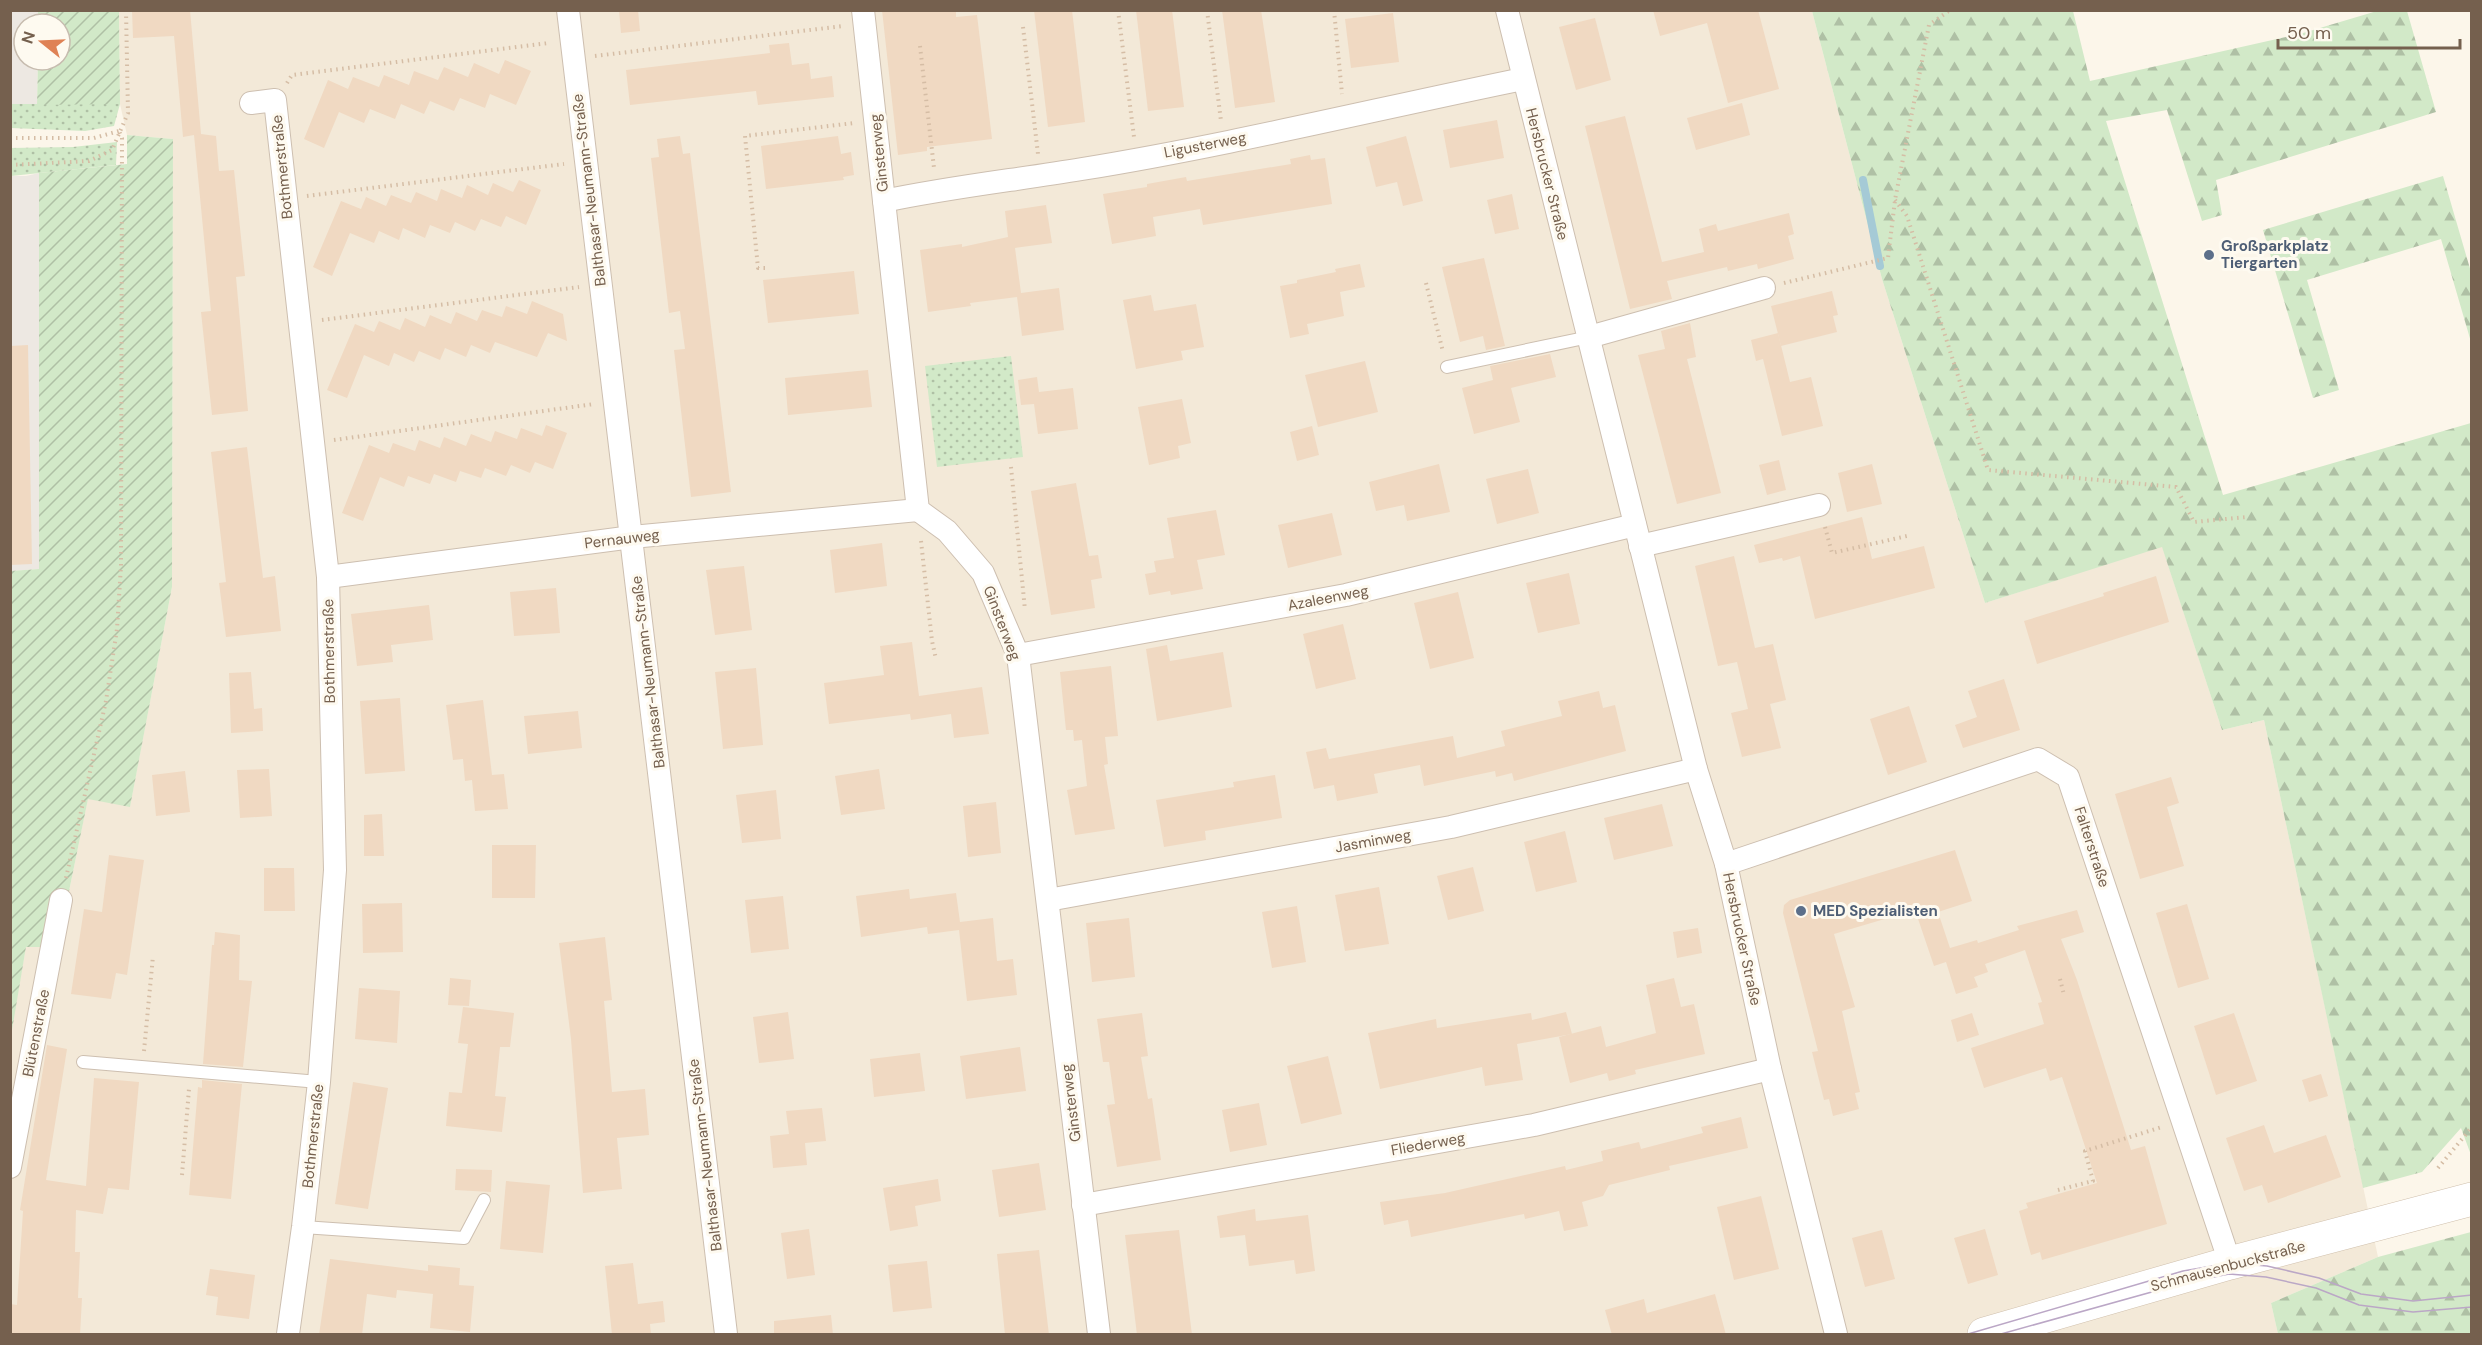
<svg xmlns="http://www.w3.org/2000/svg" width="2482" height="1345" font-family="'DM Sans',sans-serif">
<style>
.residential{fill:#f3e9d8}
.industrial{fill:#ede8e2}
.grass{fill:url(#grass-dots)}
.forest{fill:url(#forest-firs)}
.garden{fill:url(#garden-furrows)}
.lines{fill:none;stroke-linecap:round;stroke-linejoin:round}
.stream{stroke:#a5cad6;stroke-width:8}
.building{fill:#f0d9c2}
.lane-casing{stroke:#cdbfb0;stroke-width:14}
.street-casing{stroke:#cdbfb0;stroke-width:24}
.secondary-casing{stroke:#d0c0ad;stroke-width:34}
.path{stroke:#d5bda5;stroke-width:4;stroke-dasharray:1.5 4.5;stroke-linecap:butt}
.lane{stroke:#fff;stroke-width:12}
.street{stroke:#fff;stroke-width:22}
.secondary{stroke:#fff;stroke-width:33}
.tram{stroke:#bba7c6;stroke-width:1.5}
.service-dot{fill:#5c6f8a;stroke:#fefaf0;stroke-width:2}
.labels{text-anchor:middle;dominant-baseline:central;stroke-width:6;stroke-linejoin:round;paint-order:stroke}
.street-label{font-size:15px;fill:#75604e;stroke:#fefaf0}
.service-label{font-size:15px;font-weight:bold;fill:#4e5e75;stroke:#fefaf0;text-anchor:start}
</style>
<defs>
<pattern id="grass-dots" width="8" height="8" patternUnits="userSpaceOnUse" patternTransform="scale(1.5)"><rect width="8" height="8" fill="#d2e9c8"/><path d="M2 2h.1M6 6h.1" fill="none" stroke="#afc0a5" stroke-width="1.8" stroke-linecap="round"/></pattern>
<pattern id="forest-firs" width="22" height="20" patternUnits="userSpaceOnUse" patternTransform="scale(1.5)"><rect width="22" height="20" fill="#d2e9c8"/><path d="M5 1l3.5 6h-7zM16 11l3.5 6h-7z" fill="#afc0a5"/></pattern>
<pattern id="garden-furrows" width="10" height="10" patternUnits="userSpaceOnUse" patternTransform="scale(1.5)"><rect width="10" height="10" fill="#d2e9c8"/><path d="M-1 1l2-2M0 10L10 0M9 11l2-2" fill="none" stroke="#afc0a5"/></pattern>
</defs>
<rect width="100%" height="100%" fill="#fcf6ea"/>
<path class="residential" d="M119,10L1812,11L1882,279L1985,603L2162,546L2222,730L2264,720L2378,1257L2271,1303L2278,1334H11L10,1036L26,947H43L67,901L88,798L130,806L172,587L173,139L127,135L120,104Z"/>
<g class="industrial">
<path d="M11,11H38V24H24V60H38L37,105L11,104Z"/>
<path d="M39,173V569L11,571V176H26Z"/>
</g>
<g class="grass">
<path d="M11,104H120L114,126L85,131L11,128Z"/>
<path d="M117,142L116,165L11,176L10,148L73,147Z"/>
<path d="M1011,356L1023,457L937,467L925,366Z"/>
</g>
<g class="forest">
<path d="M1812,11H2073L2090,81L2303,33L2377,11H2407L2436,112L2216,180L2222,215L2202,221L2167,110L2106,121L2223,495L2471,423V1155L2461,1128L2422,1172L2363,1188L2264,720L2222,730L2162,547L1985,603L1882,279Z"/>
<path d="M2443,176L2471,272V342L2441,239L2307,280L2339,390L2313,398L2263,230Z"/>
<path d="M2471,1232V1334H2278L2271,1303L2378,1257Z"/>
</g>
<g class="garden">
<path d="M38,11H119L120,104L37,105L38,60H60V24H38Z"/>
<path d="M127,135L173,139L172,587L130,807L88,799L67,901L43,947H26L11,1036L10,571L39,569V173L127,164Z"/>
</g>
<g class="lines">
<path class="stream" d="M1863,180L1880,266"/>
</g>
<g class="building">
<path d="M132,10H190L201,134L216,136L219,171L234,170L245,276L236,277L248,411L212,415L201,312L211,311L194,135L183,137L174,36L133,38Z"/>
<path d="M619,10H638L640,31L621,33Z"/>
<path d="M882,10H956V17L977,15L992,139L927,147V151L898,155Z"/>
<path d="M1034,10H1072L1085,122L1048,127Z"/>
<path d="M1136,10H1172L1184,107L1148,111Z"/>
<path d="M1222,10H1261L1275,102L1235,108Z"/>
<path d="M1653,10H1758L1779,89L1728,103L1707,23L1660,36Z"/>
<path d="M1393,13L1399,62L1351,68L1345,19Z"/>
<path d="M1595,18L1611,80L1576,90L1559,27Z"/>
<path d="M789,43L792,65L809,63L811,79L832,76L834,97L758,105L756,91L630,105L626,70L770,53L769,45Z"/>
<path d="M505,60L531,71L516,105L490,94L485,108L460,98L454,111L430,101L424,114L401,104L395,119L370,109L364,123L339,112L324,148L304,139L328,80L348,89L353,77L379,87L384,75L409,85L414,71L438,80L444,67L468,77L474,63L499,74Z"/>
<path d="M1742,103L1750,135L1696,150L1687,118Z"/>
<path d="M1625,116L1662,262L1704,252L1699,229L1716,224L1718,231L1789,213L1794,234L1788,236L1794,259L1758,269L1757,264L1728,271L1727,267L1667,281L1672,299L1630,309L1585,126Z"/>
<path d="M1497,120L1504,158L1450,168L1443,130Z"/>
<path d="M680,136L683,154L690,153L731,492L691,497L674,350L685,349L680,311L669,313L651,158L659,157L657,139Z"/>
<path d="M838,136L841,154L851,152L854,175L843,177L844,180L766,189L761,146Z"/>
<path d="M1406,136L1423,201L1403,206L1397,182L1376,187L1366,147Z"/>
<path d="M1310,155L1311,160L1325,158L1332,204L1203,225L1200,209L1171,214L1153,217L1156,236L1112,244L1103,194L1147,187V184L1186,177L1187,181L1291,164L1290,159Z"/>
<path d="M519,180L541,190L526,225L506,216L501,227L481,219L475,231L455,222L450,233L430,225L425,238L403,228L399,240L379,231L374,243L350,233L332,276L313,267L341,201L361,209L366,197L386,206L391,195L411,203L416,192L437,201L441,189L462,198L467,185L488,195L493,183L513,192Z"/>
<path d="M1512,194L1519,229L1495,234L1487,200Z"/>
<path d="M1046,205L1052,243L1015,248L1021,293L1059,288L1064,330L1022,336L1017,297L970,303L971,306L928,312L920,250L962,244V247L1008,237L1005,211Z"/>
<path d="M1484,258L1505,346L1486,350L1483,336L1460,342L1442,267Z"/>
<path d="M1360,264L1365,287L1340,292L1344,316L1307,324L1309,334L1290,338L1280,286L1297,283V280L1336,272L1335,269Z"/>
<path d="M854,271L859,314L768,323L763,280Z"/>
<path d="M1832,291L1838,315L1833,316L1837,332L1781,346L1771,306Z"/>
<path d="M1151,295L1154,311L1196,304L1204,347L1181,351L1183,360L1136,369L1123,300Z"/>
<path d="M532,301L563,314L567,341L548,333L537,357L495,342L490,353L471,345L466,357L445,348L440,360L419,351L414,362L394,353L389,366L364,355L347,398L327,390L355,324L374,332L379,321L400,330L405,318L425,327L430,315L451,324L456,312L477,321L482,310L502,317L506,306L527,314Z"/>
<path d="M1690,323L1696,357L1687,359L1721,493L1677,504L1638,355L1665,349L1661,331Z"/>
<path d="M1778,333L1790,382L1811,377L1823,426L1782,436L1763,359L1756,361L1751,340Z"/>
<path d="M28,345L32,564L10,565V346Z"/>
<path d="M1550,354L1556,377L1511,388L1520,422L1474,434L1462,388L1493,380L1490,366Z"/>
<path d="M1365,361L1378,412L1318,427L1305,375Z"/>
<path d="M868,370L872,407L788,415L785,378Z"/>
<path d="M1037,377L1039,392L1073,388L1078,429L1038,434L1034,404L1021,405L1018,380Z"/>
<path d="M1182,399L1191,443L1178,446L1180,458L1149,465L1138,407Z"/>
<path d="M546,425L567,433L553,469L535,462L530,473L511,465L506,476L485,468L481,478L460,471L456,482L434,474L430,484L408,476L404,487L380,477L363,521L342,513L369,445L389,453L393,443L415,451L419,440L440,448L444,437L466,446L471,434L491,442L495,431L517,439L521,428L542,436Z"/>
<path d="M1312,426L1319,455L1297,461L1290,432Z"/>
<path d="M247,447L263,578L275,576L281,631L226,637L219,583L226,582L211,452Z"/>
<path d="M1779,460L1786,490L1767,495L1759,465Z"/>
<path d="M1439,464L1450,512L1407,521L1404,505L1376,511L1369,482Z"/>
<path d="M1872,464L1882,504L1847,512L1838,473Z"/>
<path d="M1528,469L1539,513L1497,524L1486,479Z"/>
<path d="M1076,483L1089,556L1098,555L1102,578L1091,580L1095,608L1051,615L1031,491Z"/>
<path d="M1216,510L1225,555L1197,560L1203,589L1171,595L1170,591L1149,595L1145,574L1156,572L1154,561L1174,558L1167,518Z"/>
<path d="M1332,513L1342,555L1288,568L1278,525Z"/>
<path d="M1862,517L1872,559L1924,546L1935,588L1815,619L1800,556L1783,561L1782,558L1759,563L1754,545Z"/>
<path d="M882,543L887,586L835,593L830,550Z"/>
<path d="M1734,556L1755,648L1773,644L1786,700L1770,704L1781,748L1742,757L1731,713L1748,709L1737,662L1718,666L1695,566Z"/>
<path d="M744,566L752,630L715,635L706,570Z"/>
<path d="M1569,573L1580,624L1538,633L1526,583Z"/>
<path d="M2156,576L2169,622L2037,664L2024,621L2104,596L2103,593Z"/>
<path d="M556,588L560,633L514,636L510,592Z"/>
<path d="M1458,592L1474,658L1430,669L1414,603Z"/>
<path d="M429,605L433,640L391,645L393,662L357,666L351,614Z"/>
<path d="M1343,624L1356,679L1316,689L1303,634Z"/>
<path d="M912,642L919,696L982,687L989,734L954,738L951,714L911,720L910,714L829,724L824,683L884,675L880,646Z"/>
<path d="M1167,645L1170,661L1223,652L1232,707L1157,721L1146,649Z"/>
<path d="M1111,666L1118,736L1105,737L1108,764L1104,765L1115,829L1075,835L1067,790L1087,786L1082,740L1074,741L1073,730H1066L1060,672Z"/>
<path d="M756,668L763,745L723,749L715,672Z"/>
<path d="M251,672L254,709L262,708L263,731L231,733L229,673Z"/>
<path d="M2004,679L2020,730L1963,748L1955,725L1977,717L1968,691Z"/>
<path d="M1599,691L1603,708L1615,705L1626,751L1514,781L1512,773L1496,777L1495,771L1424,786L1420,765L1374,774L1378,793L1337,801L1334,785L1314,789L1306,752L1326,748L1329,759L1453,736L1457,758L1505,746L1501,731L1562,716L1558,701Z"/>
<path d="M400,698L405,771L365,774L360,701Z"/>
<path d="M483,700L492,775L504,774L508,809L475,811L472,780L465,781L463,759L453,760L446,705Z"/>
<path d="M1909,706L1927,762L1888,775L1870,719Z"/>
<path d="M578,711L582,748L528,754L524,716Z"/>
<path d="M269,769L272,816L240,818L237,770Z"/>
<path d="M879,769L885,809L841,815L835,776Z"/>
<path d="M185,771L190,812L156,816L152,775Z"/>
<path d="M1275,775L1282,818L1205,831L1206,840L1164,847L1156,800L1234,787L1233,782Z"/>
<path d="M2171,777L2179,803L2167,807L2184,866L2140,879L2115,794Z"/>
<path d="M776,790L781,839L742,843L736,795Z"/>
<path d="M996,802L1001,853L968,857L963,806Z"/>
<path d="M1662,804L1673,846L1614,860L1604,818Z"/>
<path d="M382,814L384,856H364V815Z"/>
<path d="M1565,831L1577,882L1536,892L1524,842Z"/>
<path d="M492,845H536L535,898H492Z"/>
<path d="M1955,850L1972,901L1938,912L1950,948L1977,940L1978,943L2019,930L2017,926L2077,910L2084,932L2061,939L2077,980L2131,1150L2145,1146L2167,1224L2042,1260L2040,1252L2031,1255L2019,1211L2028,1208L2026,1203L2097,1183L2062,1077L2050,1081L2046,1068L1984,1088L1971,1048L2044,1024L2038,1003L2042,1002L2025,950L1985,964L1988,972L1974,977L1978,987L1956,994L1946,962L1934,966L1915,910L1834,934L1855,1007L1842,1011L1860,1092L1855,1093L1859,1109L1833,1116L1829,1099L1824,1100L1812,1052L1818,1051L1783,913L1784,905L1790,900Z"/>
<path d="M109,855L144,860L127,975L116,973L111,999L71,994L84,909L102,912Z"/>
<path d="M1473,867L1484,911L1448,920L1437,876Z"/>
<path d="M264,868H294L295,911H264Z"/>
<path d="M1379,887L1389,944L1345,951L1335,895Z"/>
<path d="M909,889L910,899L956,893L960,922L993,918L997,961L1013,959L1017,995L967,1001L959,930L928,934L927,927L861,937L856,896Z"/>
<path d="M783,896L789,949L751,953L745,900Z"/>
<path d="M402,903L403,952L363,953L362,904Z"/>
<path d="M2187,904L2209,979L2178,988L2156,913Z"/>
<path d="M1297,906L1306,962L1272,968L1262,912Z"/>
<path d="M1129,918L1135,977L1092,982L1086,923Z"/>
<path d="M1698,928L1702,953L1677,958L1673,932Z"/>
<path d="M215,932L240,935L239,980L252,981L243,1067L203,1064L212,945H214Z"/>
<path d="M605,937L612,1000L604,1001L612,1092L645,1089L649,1135L617,1138L622,1189L583,1193L571,1039L559,943Z"/>
<path d="M450,978L471,980L469,1006L448,1005Z"/>
<path d="M1674,978L1681,1007L1694,1004L1705,1054L1635,1070L1636,1074L1609,1081L1607,1073L1570,1083L1559,1037L1601,1026L1606,1047L1656,1033L1646,985Z"/>
<path d="M359,988L400,991L397,1043L355,1039Z"/>
<path d="M463,1007L514,1013L510,1047H500L495,1096L506,1097L502,1132L446,1126L449,1092L462,1093L468,1044L458,1043Z"/>
<path d="M788,1012L794,1059L759,1063L753,1017Z"/>
<path d="M1566,1012L1572,1034L1517,1044L1523,1080L1485,1086L1482,1067L1380,1089L1368,1033L1436,1019L1437,1028L1531,1013L1532,1020Z"/>
<path d="M1142,1013L1148,1056L1141,1057L1148,1099L1152,1098L1161,1160L1117,1167L1107,1105L1115,1104L1109,1062H1103L1097,1019Z"/>
<path d="M1972,1013L1979,1035L1957,1042L1951,1020Z"/>
<path d="M2234,1013L2257,1081L2216,1095L2194,1026Z"/>
<path d="M47,1045L67,1049L46,1180L86,1186L94,1078L139,1082L129,1190L108,1188L103,1214L76,1210L75,1252H80L78,1298H82L80,1335H10V1304L17,1305L23,1211L20,1210Z"/>
<path d="M1020,1047L1026,1091L966,1099L960,1056Z"/>
<path d="M920,1053L925,1091L874,1097L870,1059Z"/>
<path d="M1328,1056L1342,1114L1301,1124L1287,1066Z"/>
<path d="M2321,1074L2328,1096L2309,1102L2302,1080Z"/>
<path d="M202,1080L242,1084L231,1199L189,1195L198,1087L202,1088Z"/>
<path d="M353,1082L388,1088L368,1209L335,1204Z"/>
<path d="M1259,1103L1267,1145L1230,1152L1222,1110Z"/>
<path d="M822,1108L826,1141L805,1143L807,1165L773,1168L770,1136L789,1134L786,1111Z"/>
<path d="M1741,1117L1748,1148L1669,1166L1670,1170L1609,1185L1603,1196L1582,1202L1588,1226L1564,1231L1559,1211L1525,1219L1524,1214L1411,1237L1408,1220L1384,1225L1380,1202L1445,1193L1565,1166L1566,1170L1603,1161L1601,1151L1639,1142L1641,1149L1664,1143L1703,1133L1701,1127Z"/>
<path d="M2264,1125L2274,1153L2326,1135L2341,1177L2268,1203L2262,1185L2244,1191L2226,1138Z"/>
<path d="M1039,1163L1046,1210L999,1217L992,1170Z"/>
<path d="M456,1169L492,1170L491,1192L455,1190Z"/>
<path d="M938,1179L941,1201L915,1206L918,1226L890,1231L883,1188Z"/>
<path d="M506,1181L550,1185L543,1253L500,1249Z"/>
<path d="M1761,1196L1779,1269L1734,1280L1717,1207Z"/>
<path d="M1255,1209L1256,1221L1308,1215L1315,1271L1296,1274L1294,1260L1249,1266L1245,1235L1220,1238L1217,1216Z"/>
<path d="M809,1229L815,1275L787,1279L781,1233Z"/>
<path d="M1985,1229L1998,1275L1968,1284L1954,1238Z"/>
<path d="M1179,1230L1192,1335H1137L1125,1235Z"/>
<path d="M1882,1230L1895,1279L1865,1287L1852,1238Z"/>
<path d="M1039,1250L1049,1335H1005L997,1254Z"/>
<path d="M330,1259L428,1271V1265L460,1268L459,1285L474,1286L470,1332L430,1328L433,1294L397,1290L396,1298L367,1294L362,1335H319Z"/>
<path d="M927,1261L932,1308L893,1312L888,1265Z"/>
<path d="M633,1263L638,1304L663,1301L665,1322L650,1324L651,1335H612L605,1266Z"/>
<path d="M210,1269L255,1275L249,1319L216,1315L218,1297L206,1295Z"/>
<path d="M1715,1294L1726,1335H1612L1605,1310L1644,1299L1647,1313Z"/>
<path d="M831,1315L833,1335H774V1321Z"/>
</g>
<g class="lines">
<defs>
<g id="lane">
<path d="M1447,367L1589,337"/>
<path d="M83,1062L319,1082"/>
<path d="M303,1227L464,1238L484,1200"/>
</g>
<g id="street">
<path d="M568,10L726,1334"/>
<path d="M863,10L918,510L947,531L983,573L1018,655L1099,1334"/>
<path d="M1507,10L1696,769L1726,864L1770,1069L1836,1334"/>
<path d="M251,103L275,100L328,577L335,870L319,1082L303,1227L288,1334"/>
<path d="M884,201C950,187 1016,180 1082,169C1230,145 1376,109 1523,79"/>
<path d="M1589,337L1764,288"/>
<path d="M1640,546L1819,505"/>
<path d="M328,577L632,537L918,510"/>
<path d="M1018,655L1346,595L1635,525"/>
<path d="M1726,864L2038,759L2068,777L2230,1263"/>
<path d="M1048,900L1451,827L1696,769"/>
<path d="M10,1167L61,900"/>
<path d="M1083,1205L1534,1125L1770,1069"/>
</g>
<path id="secondary" d="M1984,1334L2230,1263L2472,1199"/>
</defs>
<use href="#lane" class="lane-casing"/>
<use href="#street" class="street-casing"/>
<use href="#secondary" class="secondary-casing"/>
<g class="path">
<path d="M1118,10L1134,137"/>
<path d="M1207,10L1221,121"/>
<path d="M1334,10L1342,94"/>
<path d="M1023,27L1038,154"/>
<path d="M920,46L934,168"/>
<path d="M595,56L843,26"/>
<path d="M287,83L292,75L549,43"/>
<path d="M10,138H94L119,131"/>
<path d="M10,165L89,161L112,150L128,113L126,10"/>
<path d="M307,196L564,164"/>
<path d="M1895,200L1907,216L1988,470L2176,487L2194,522L2247,517"/>
<path d="M765,268H758L745,136L854,123"/>
<path d="M1426,283L1443,352"/>
<path d="M1784,283L1888,258L1895,200L1929,25L1950,10"/>
<path d="M322,320L579,287"/>
<path d="M334,440L594,404"/>
<path d="M1011,467L1025,610"/>
<path d="M1825,527L1832,553L1907,536"/>
<path d="M921,541L932,641L936,659"/>
<path d="M66,878L106,701L117,629L121,566L122,138L119,131"/>
<path d="M2060,979L2064,995"/>
<path d="M144,1051L153,956"/>
<path d="M2438,1168L2472,1127"/>
<path d="M182,1175L189,1089"/>
<path d="M2058,1190L2093,1181L2085,1151L2162,1127"/>
</g>
<use href="#lane" class="lane"/>
<use href="#street" class="street"/>
<use href="#secondary" class="secondary"/>
<g class="tram">
<path d="M1968,1334L2183,1271L2230,1263L2267,1266L2319,1278L2361,1294L2413,1301L2472,1295"/>
<path d="M2001,1334L2184,1283L2229,1274L2266,1277L2316,1288L2359,1305L2413,1312L2472,1307"/>
</g>
</g>
<g class="service-dot">
<circle cx="2209" cy="255" r="6"/>
<circle cx="1801" cy="911" r="6"/>
</g>
<g class="labels">
<g class="street-label">
<text transform="translate(1205 145) rotate(-11)">Ligusterweg</text>
<text transform="translate(879 153) rotate(-96)">Ginsterweg</text>
<text transform="translate(282 167) rotate(-96)">Bothmerstraße</text>
<text transform="translate(1547 174) rotate(76)">Hersbrucker Straße</text>
<text transform="translate(589 190) rotate(-97)">Balthasar-Neumann-Straße</text>
<text transform="translate(622 539) rotate(-7)">Pernauweg</text>
<text transform="translate(1328 598) rotate(-11)">Azaleenweg</text>
<text transform="translate(1002 623) rotate(69)">Ginsterweg</text>
<text transform="translate(329 651) rotate(-91)">Bothmerstraße</text>
<text transform="translate(648 672) rotate(-97)">Balthasar-Neumann-Straße</text>
<text transform="translate(1373 841) rotate(-10)">Jasminweg</text>
<text transform="translate(2092 847) rotate(72)">Falterstraße</text>
<text transform="translate(1742 939) rotate(78)">Hersbrucker Straße</text>
<text transform="translate(36 1033) rotate(-79)">Blütenstraße</text>
<text transform="translate(1071 1103) rotate(-97)">Ginsterweg</text>
<text transform="translate(313 1136) rotate(-84)">Bothmerstraße</text>
<text transform="translate(1428 1144) rotate(-10)">Fliederweg</text>
<text transform="translate(705 1155) rotate(-97)">Balthasar-Neumann-Straße</text>
<text transform="translate(2228 1266) rotate(-15)">Schmausenbuckstraße</text>
</g>
<g class="service-label">
<text x="2221" y="246">Großparkplatz<tspan x="2221" dy="17">Tiergarten</tspan></text>
<text x="1813" y="911">MED Spezialisten</text>
</g>
</g>
<rect width="2482" height="1345" fill="none" stroke="#75604e" stroke-width="24"/>
<g transform="translate(42 42) rotate(288)"><circle r="28" fill="#fefaf0" stroke="#c7bcaf" stroke-width="1.5"/>
<path d="M0-4.5L10 22L0 15L-10 22Z" fill="#df8255"/>
<text y="-9" font-size="16" font-weight="bold" text-anchor="middle" fill="#75604e">N</text>
</g>
<path d="M2278 39v9h182v-9" fill="none" stroke="#75604e" stroke-width="3"/>
<text x="2287" y="39" font-size="18" fill="#75604e" stroke="#fefaf0" stroke-width="4.5" paint-order="stroke">50 m</text>
</svg>
